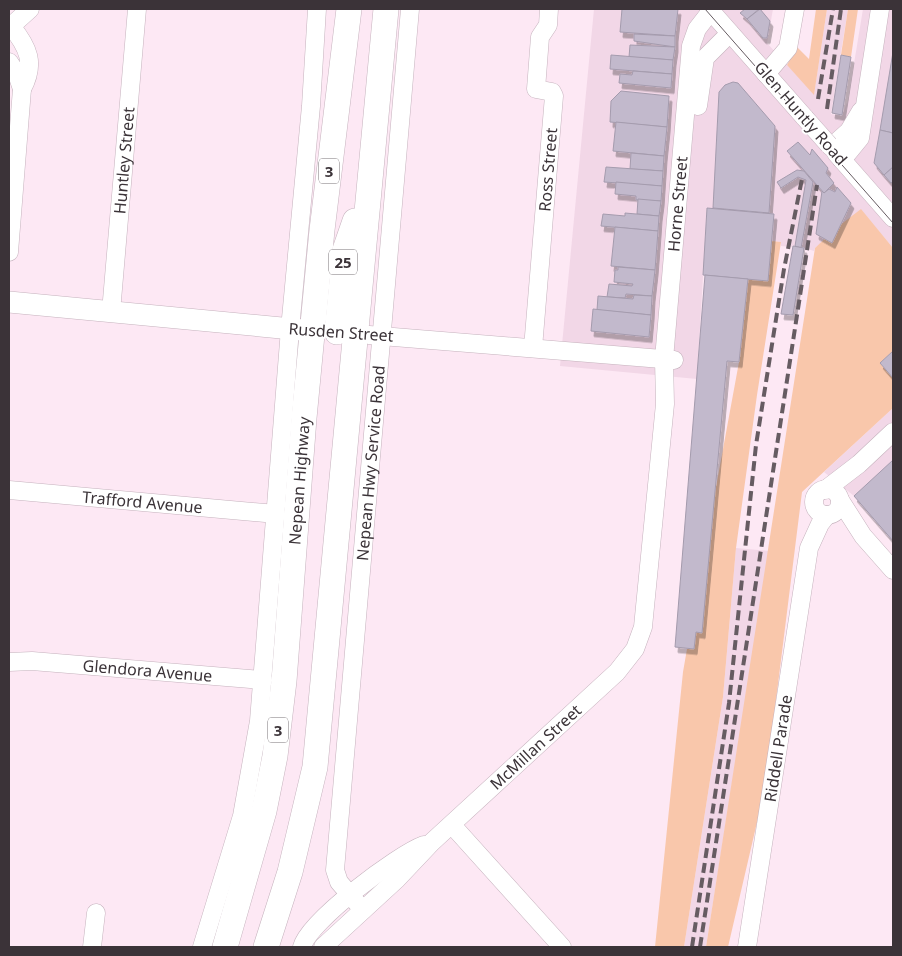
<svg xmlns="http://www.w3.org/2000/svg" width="902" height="956" font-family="'Noto Sans',sans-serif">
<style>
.built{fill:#f2d7e7}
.green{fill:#f9c7ab}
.building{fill:#c2b9cc;stroke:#a49bad;filter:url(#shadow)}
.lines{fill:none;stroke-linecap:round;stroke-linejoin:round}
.minor-casing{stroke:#c5b2bd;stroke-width:19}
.major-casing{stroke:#c5b2bd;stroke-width:22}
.highway-casing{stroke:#c5b2bd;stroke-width:26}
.minor{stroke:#fff;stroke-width:18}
.major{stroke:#fff;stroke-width:21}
.highway{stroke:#fff;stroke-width:25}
.tram{stroke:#665c62;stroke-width:1}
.rail{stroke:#665c62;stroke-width:4;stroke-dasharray:10 5;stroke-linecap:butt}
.minor-bridge-casing{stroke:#c5b2bd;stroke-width:19;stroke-linecap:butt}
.minor-bridge{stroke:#fff;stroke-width:18}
.labels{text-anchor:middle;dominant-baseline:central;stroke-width:4;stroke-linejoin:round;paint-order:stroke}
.shield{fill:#fff;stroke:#767074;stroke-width:1}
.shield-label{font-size:15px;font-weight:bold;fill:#3b3338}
.street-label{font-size:16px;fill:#3b3338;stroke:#fff}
</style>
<defs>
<filter id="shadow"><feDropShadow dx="3" dy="5.5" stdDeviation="0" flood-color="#0004"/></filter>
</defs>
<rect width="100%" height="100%" fill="#fde8f4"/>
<g class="built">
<path d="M594,9H773L767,43L814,94L827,9H848L831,114L842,116L848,100L863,9H893V248L861,210L815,248L814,251L795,245L791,247L781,246V242L772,241L774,214L707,208L697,379L560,366Z"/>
<path d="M893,408V541L854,496L824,472Z"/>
<path d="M736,548L769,551L706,947H684L723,697Z"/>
</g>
<g class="green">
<path d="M816,9H827L814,95L787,65L797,47L809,59Z"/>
<path d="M848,9H858L851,57L841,55Z"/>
<path d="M861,209L893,248V351L880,363L893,378V408L802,492L765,788L728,947H706L815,248L835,229Z"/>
<path d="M772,241L781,242L757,395L736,548L723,697L684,947H655L683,672L687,649H694L696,632L701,633L714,498L739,362L748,279L768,281Z"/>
</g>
<g class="building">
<path d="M622,9H678L675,36L620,32Z"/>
<path d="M745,9H759L747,19L740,13Z"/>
<path d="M760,9L770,21L767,38H763L747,19Z"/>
<path d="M634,34L675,36V47L634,41Z"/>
<path d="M630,45L675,47L673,60L629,57Z"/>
<path d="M893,52V133L880,130Z"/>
<path d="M611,55L673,60L672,74L610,69Z"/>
<path d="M841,55L851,57L842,115L832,113Z"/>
<path d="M633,71L672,74L671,88L619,83L620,74L632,75Z"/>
<path d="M733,82L738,83L775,126L769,213L713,208L719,92L725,85Z"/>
<path d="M621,91L669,96L667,127L610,122L611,101Z"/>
<path d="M616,122L667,127L664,156L613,151Z"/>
<path d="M880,130L893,133V167L884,175L874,163Z"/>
<path d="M798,142L810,155L812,149L828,168L826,173L834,183L824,193L787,151Z"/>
<path d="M631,153L664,156L663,171L630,169Z"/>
<path d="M606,167L663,171L662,186L604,182Z"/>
<path d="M893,167V181L891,183L884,175Z"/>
<path d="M797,170L804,171L813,182L801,248L795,246L806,180L798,177L781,188L777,182Z"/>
<path d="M616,182L662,186L661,201L636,200V196L615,194Z"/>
<path d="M837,187L851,203L832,243L816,234L822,191L824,193L829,189L835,192Z"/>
<path d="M638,199L661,201L659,216L637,214Z"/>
<path d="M707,208L774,214L768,281L703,275Z"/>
<path d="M625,213L659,216L658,231L601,226L603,214L625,216Z"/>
<path d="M615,227L658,231L655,270L611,266Z"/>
<path d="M793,246L804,248L793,315L781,314Z"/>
<path d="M618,267L655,270L652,296L626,294L625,298L607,297L609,284L632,286L633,284L614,282L615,270H618Z"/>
<path d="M705,275L748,279L739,362L727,361L702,633L696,632L694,649L675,647Z"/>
<path d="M634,295L652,296L651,315L597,310L598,296L633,299Z"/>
<path d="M593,309L651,315L649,337L591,331Z"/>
<path d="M893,351V378L880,363Z"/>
<path d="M893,460V541L854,496Z"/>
</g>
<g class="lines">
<defs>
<g id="minor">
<path d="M709,9L805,118"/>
<path d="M11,26C28,47 36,63 22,89"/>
<path d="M9,28L30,9"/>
<path d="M9,62L17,74L22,89L9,252"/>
<path d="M766,74L788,48L795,9"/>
<path d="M698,106L705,58L730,33"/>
<path d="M831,147L849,131L861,111"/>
<path d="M836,153L893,218"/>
<path d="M842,160L860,138L880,9"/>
<path id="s1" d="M111,312L137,9"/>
<path d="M369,335L674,360"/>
<path id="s2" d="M533,348L554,96L552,92L536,89L540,37L548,25L549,9"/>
<circle cx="827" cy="502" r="13"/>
<path id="s3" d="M9,490L276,514"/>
<path d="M825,490L859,464L893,432"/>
<path d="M840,500L863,536L893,570"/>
<path id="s4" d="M9,662L32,661L263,680"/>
<path d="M452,825L562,947"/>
<path id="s5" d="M363,910L339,882L335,870L410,9"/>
<path d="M92,947L96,913"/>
<path d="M202,947L242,816L259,721L290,329L311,106L317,9"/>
<path d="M302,947C309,921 397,855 424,845"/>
<path id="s6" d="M323,947L397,879L432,842L617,672L635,649L643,627L665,404L664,359L691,46L697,29L711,11"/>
<path id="s7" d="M747,947L809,548L820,524L827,515"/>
</g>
<path id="major" d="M9,302L313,331"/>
<g id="highway">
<path d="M337,332L345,250L355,221"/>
<path id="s8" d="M225,947L264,811L275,756L284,681L304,418L322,230L349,9"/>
<path d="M266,947L290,872L315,767L386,9"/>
</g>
</defs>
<use href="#minor" class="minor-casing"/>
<use href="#major" class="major-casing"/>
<use href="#highway" class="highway-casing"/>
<use href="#minor" class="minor"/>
<use href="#major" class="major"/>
<use href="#highway" class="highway"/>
<path class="tram" d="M705,9L893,223"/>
<g class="rail">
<path d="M818,99L833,9"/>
<path d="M827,109L841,9"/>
<path d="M692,947L729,703L756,445L784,269L802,179"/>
<path d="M700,947L817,185"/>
</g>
<defs>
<path id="minor-bridge" d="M805,118L829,145"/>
</defs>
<use href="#minor-bridge" class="minor-bridge-casing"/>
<use href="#minor-bridge" class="minor-bridge"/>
</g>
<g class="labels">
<g class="shield">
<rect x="319" y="158.5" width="20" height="25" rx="4"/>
<rect x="329" y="249.5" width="28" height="25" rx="4"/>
<rect x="268" y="717.5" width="20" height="25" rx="4"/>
</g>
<g class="shield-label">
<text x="329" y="171">3</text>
<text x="343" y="262">25</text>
<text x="278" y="730">3</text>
</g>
<g class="street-label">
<text transform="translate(801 113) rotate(49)">Glen Huntly Road</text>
<text stroke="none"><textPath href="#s1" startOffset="152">Huntley Street</textPath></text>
<text stroke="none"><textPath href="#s2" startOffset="179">Ross Street</textPath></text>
<text stroke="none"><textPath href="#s6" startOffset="880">Horne Street</textPath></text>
<text transform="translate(341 332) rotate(4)">Rusden Street</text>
<text stroke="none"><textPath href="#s5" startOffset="458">Nepean Hwy Service Road</textPath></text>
<text stroke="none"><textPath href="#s8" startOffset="474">Nepean Highway</textPath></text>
<text stroke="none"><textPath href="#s3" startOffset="134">Trafford Avenue</textPath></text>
<text stroke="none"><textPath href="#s4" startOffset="139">Glendora Avenue</textPath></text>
<text stroke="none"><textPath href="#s6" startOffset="292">McMillan Street</textPath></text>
<text stroke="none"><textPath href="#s7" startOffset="201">Riddell Parade</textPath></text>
</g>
</g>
<rect width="902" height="956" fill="none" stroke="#3b3338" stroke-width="20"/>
</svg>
